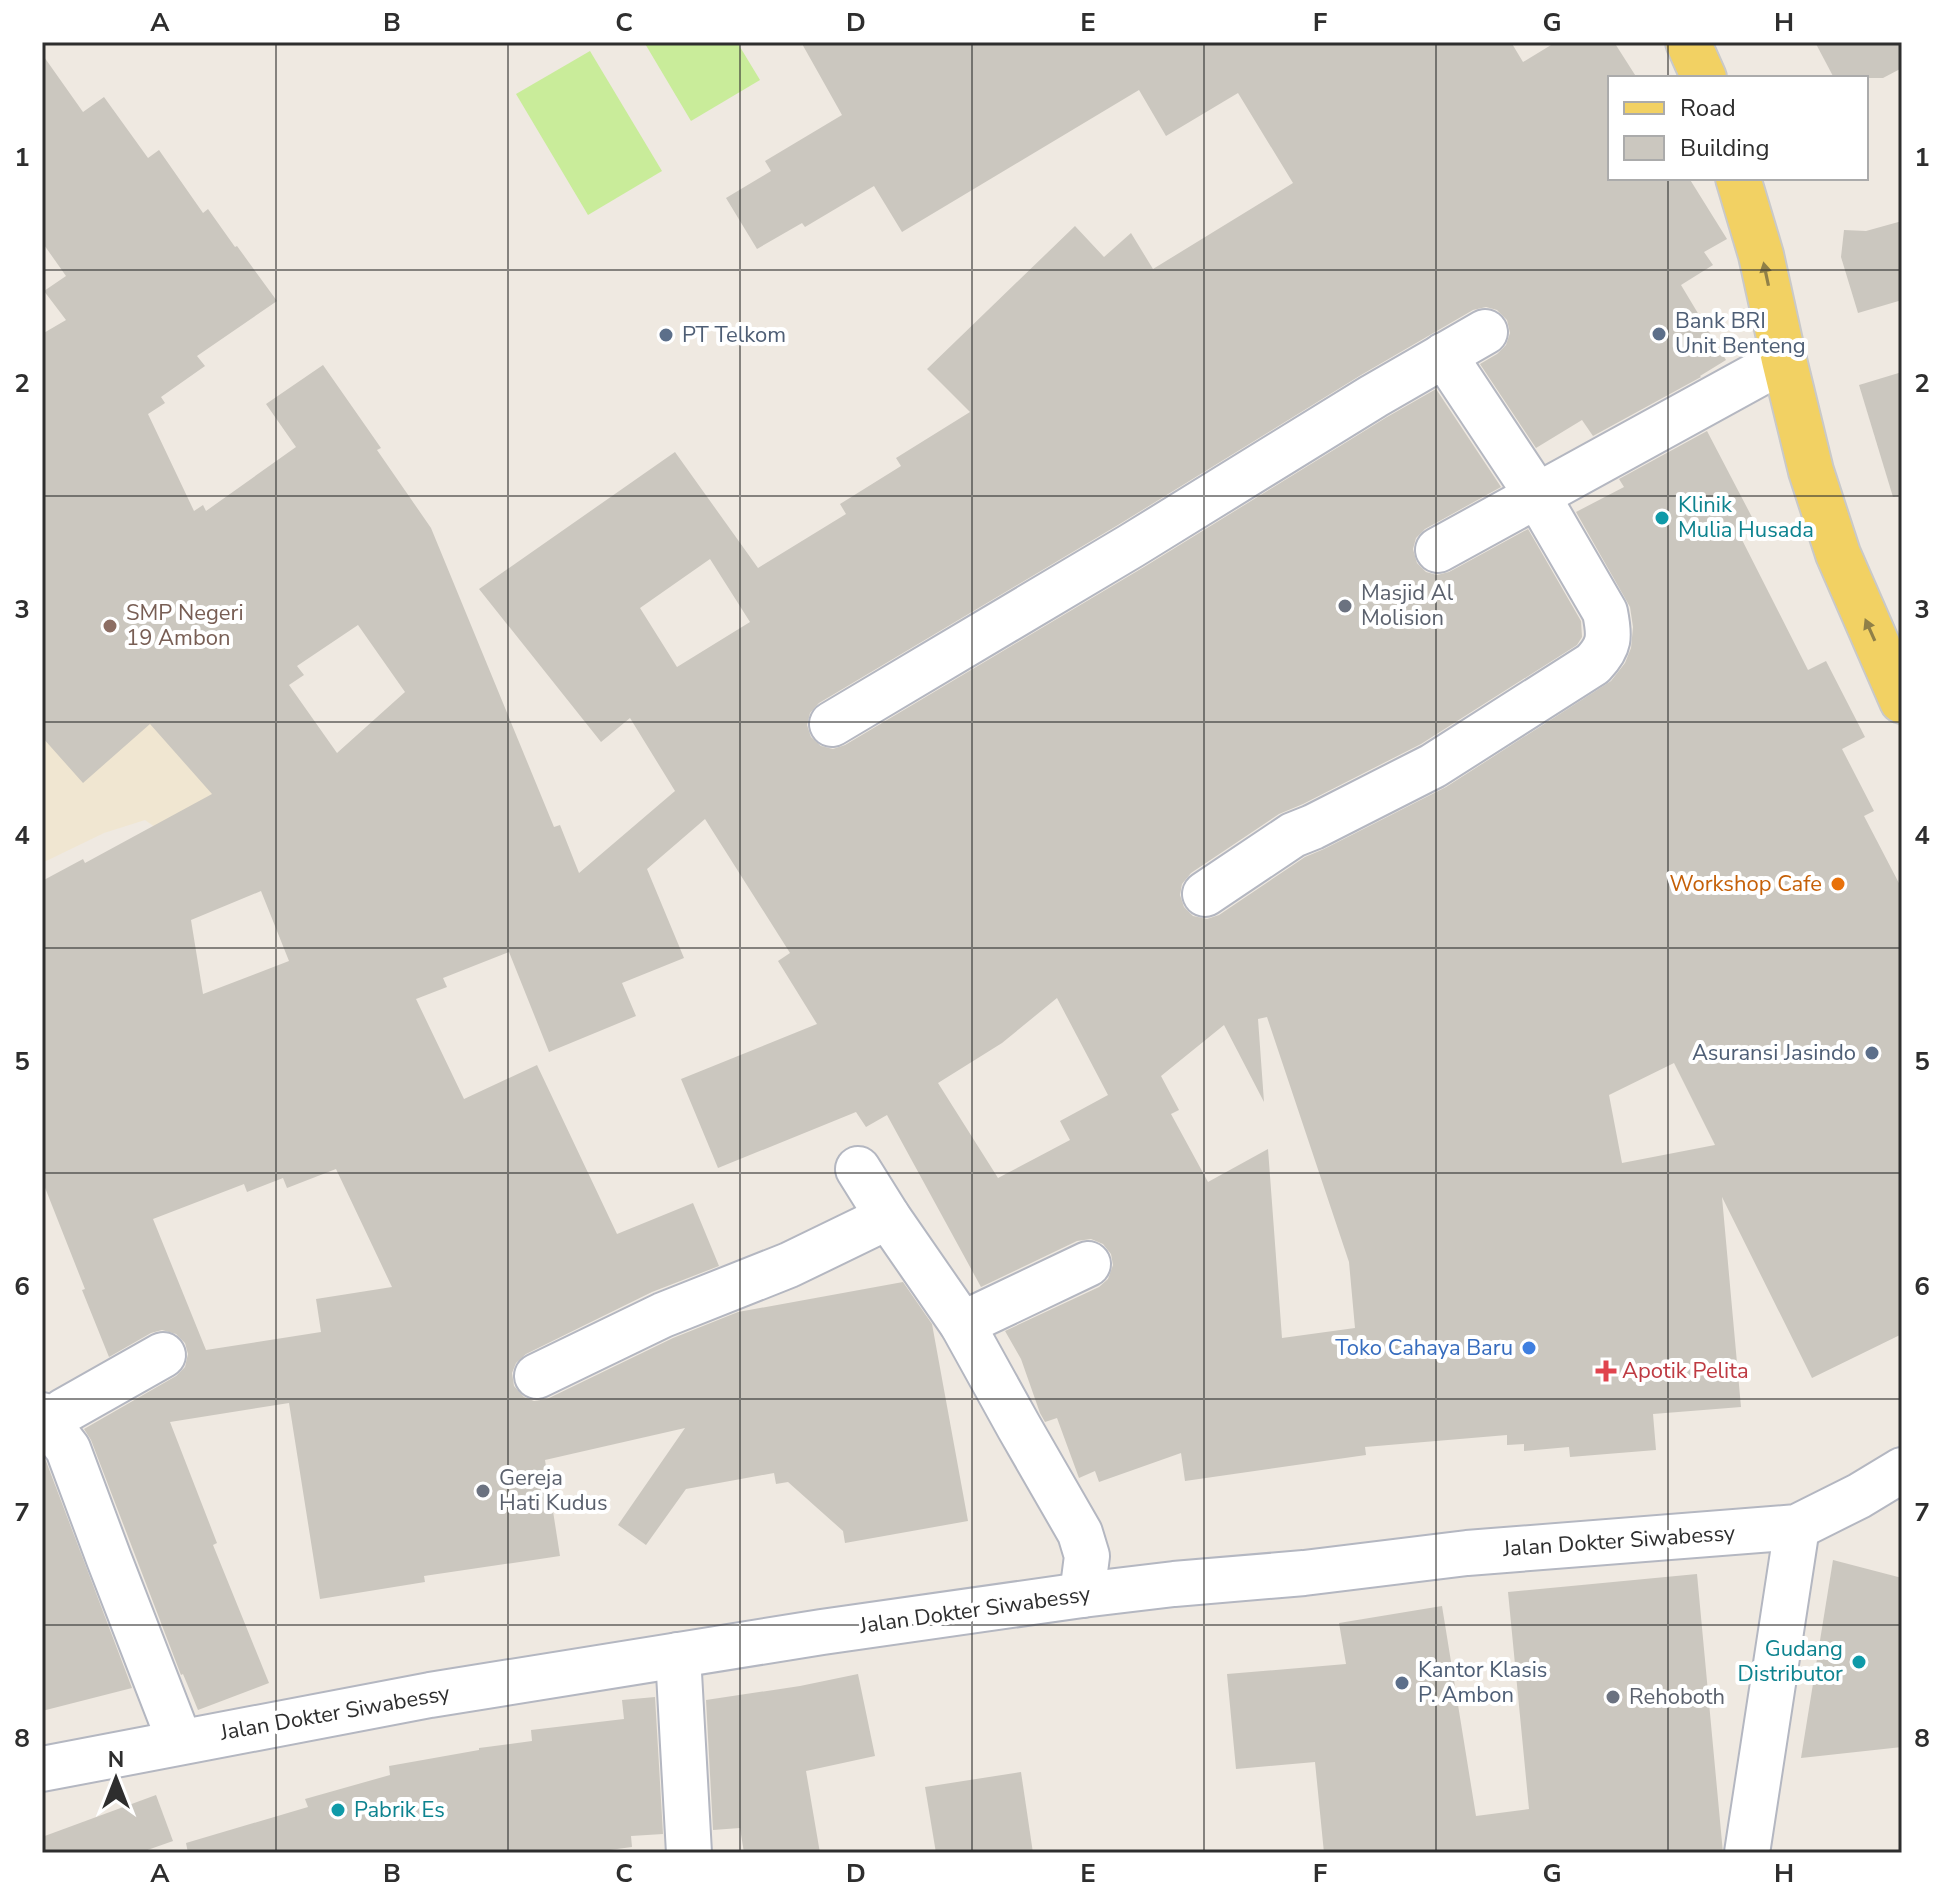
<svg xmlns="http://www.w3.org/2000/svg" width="1944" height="1895" font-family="'Nunito Sans',sans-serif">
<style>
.education{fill:#f0e6d1}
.pitch{fill:#c9ec9a}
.building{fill:#cbc7bf;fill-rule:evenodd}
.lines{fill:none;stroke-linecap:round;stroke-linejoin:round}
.minor-casing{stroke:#b4b7c1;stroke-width:48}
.tertiary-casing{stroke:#b4b7c1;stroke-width:48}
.secondary-casing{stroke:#b4b7c1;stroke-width:48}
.primary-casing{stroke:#c9c9c9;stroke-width:48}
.minor{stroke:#fff;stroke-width:44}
.tertiary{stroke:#fff;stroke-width:44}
.secondary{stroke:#fff;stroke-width:44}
.primary{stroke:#f2d163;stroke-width:44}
.oneway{fill:#908048}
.grid{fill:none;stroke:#2e2e2e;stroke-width:2;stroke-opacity:0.55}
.service-dot{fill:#5c6f8a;stroke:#fff;stroke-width:3}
.culture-dot{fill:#0f9aa8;stroke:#fff;stroke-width:3}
.worship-dot{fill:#6b7280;stroke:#fff;stroke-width:3}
.education-dot{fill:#8d6e63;stroke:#fff;stroke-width:3}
.food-dot{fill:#e8710a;stroke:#fff;stroke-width:3}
.shop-dot{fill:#3f7fe0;stroke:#fff;stroke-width:3}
.health-dot{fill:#e0444e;stroke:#fff;stroke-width:3}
.labels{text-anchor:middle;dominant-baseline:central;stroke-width:8;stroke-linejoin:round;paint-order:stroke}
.service-label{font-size:22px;fill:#4e5e75;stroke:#fff;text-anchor:start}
.culture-label{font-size:22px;fill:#0d838f;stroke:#fff;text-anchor:start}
.worship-label{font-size:22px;fill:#5b616d;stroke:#fff;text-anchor:start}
.education-label{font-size:22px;fill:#785e54;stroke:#fff;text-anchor:start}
.food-label{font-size:22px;fill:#c56008;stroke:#fff;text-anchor:end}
.shop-label{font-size:22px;fill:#366cbe;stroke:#fff;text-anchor:end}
.health-label{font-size:22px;fill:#be3a42;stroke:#fff;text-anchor:start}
.street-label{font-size:22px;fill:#2e2e2e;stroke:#fff}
.neatline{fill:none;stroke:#2e2e2e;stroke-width:3}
.grid-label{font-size:26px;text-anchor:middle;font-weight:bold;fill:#2e2e2e}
</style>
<rect width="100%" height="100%" fill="#efe9e1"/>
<path class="education" d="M42,443L268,751L166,835L145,820L104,833L42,863Z"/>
<g class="pitch">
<path d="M644,42H737L760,80L691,121Z"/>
<path d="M590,51L662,171L588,215L516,94Z"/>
</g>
<g class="building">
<path d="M801,42H1511L1523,62L1556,42H1614L1637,78H1610V178H1689L1727,239L1704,252L1713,265L1681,285L1726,360L1700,376L1701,377L1593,436L1582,420L1536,448L1480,364L1497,354L1506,345L1510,333L1507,320L1497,310L1486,307L1473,310L1361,375L1118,525L819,703L810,713L807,725L811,737L821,746L833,749L845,745L1144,567L1387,417L1436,389L1501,487L1425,529L1416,538L1413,549L1417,563L1426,572L1437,575L1449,572L1528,529L1581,621L1582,637L1577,645L1421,744L1303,804L1279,814L1191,873L1182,884L1180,895L1184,907L1193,916L1207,919L1219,915L1305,857L1324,849L1446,787L1611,681L1625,663L1631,648L1633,627L1630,607L1576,512L1624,487L1619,479L1707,431L1754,521L1737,530L1808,670L1826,661L1865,737L1842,749L1874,811L1864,816L1902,889V1334L1812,1378L1722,1197L1741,1407L1653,1414L1656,1450L1570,1457L1569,1447L1524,1451V1444L1507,1445V1435L1365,1447L1366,1455L1185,1481L1181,1453L1099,1482L1095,1471L1079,1478L1057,1418L1045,1422L1040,1413L1021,1359L1005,1331L1099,1287L1108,1279L1113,1265L1111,1254L1103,1244L1091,1239L1077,1241L981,1287L887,1115L866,1127L856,1112L718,1168L681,1079L817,1024L778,961L790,953L705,819L647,869L684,958L622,983L636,1016L549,1052L509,952L443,978L447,987L416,999L464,1099L537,1065L617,1234L693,1203L719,1266L652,1292L526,1354L516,1363L512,1373L514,1386L524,1397L534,1401L547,1399L673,1338L738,1312L903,1282L932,1324L968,1521L845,1543L843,1531L788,1482L776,1484L774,1473L686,1489L646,1545L618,1525L685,1428L545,1460L560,1556L424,1576L425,1582L320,1599L289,1403L170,1422L217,1543L213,1545L269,1683L198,1710L183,1674L181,1675L91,1440L84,1429L176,1376L185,1367L188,1354L185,1343L176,1334L162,1330L151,1333L109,1357L82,1290L85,1289L42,1180V881L83,859L85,863L212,794L150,724L83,783L42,737V334L66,320L44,291L66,276L42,242V54L83,112L104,97L148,158L159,150L203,213L208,209L235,247L237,246L277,301L197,356L205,366L161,397L165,403L148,414L194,511L203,505L206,511L296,447L266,404L323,365L381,448L377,450L431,528L554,827L560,825L579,873L675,791L630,718L601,742L479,589L675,452L758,568L846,514L840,504L901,466L896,458L970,412L927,369L1075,226L1104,257L1131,233L1153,269L1293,183L1238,93L1166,136L1139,90L902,232L874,186L805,227L802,223L757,249L726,198L771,171L765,161L842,115ZM710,559L750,622L677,667L640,608ZM358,625L405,692L337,753L289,685L304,675L297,666ZM261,891L289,961L203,994L191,920ZM1057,998L1108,1095L1060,1121L1070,1140L998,1178L938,1083L1002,1043ZM1267,1017L1349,1262L1355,1328L1282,1338L1268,1149L1208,1182L1171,1114L1179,1110L1161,1076L1224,1025L1264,1102L1258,1019ZM1674,1063L1715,1145L1622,1163L1609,1095ZM336,1169L392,1287L316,1299L321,1332L206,1350L153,1219L244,1184L247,1192L283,1178L287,1188Z"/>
<path d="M1815,42H1902V68L1883,78H1834Z"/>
<path d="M1902,221V300L1858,313L1841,257L1844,230L1866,231Z"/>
<path d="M1902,372V496L1893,497L1859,385Z"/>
<path d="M42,1456L46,1461L132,1688L42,1711Z"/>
<path d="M1833,1560L1902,1578V1747L1801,1758Z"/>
<path d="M1697,1574L1723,1853H1324L1315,1762L1236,1769L1227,1674L1346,1664L1339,1623L1442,1606L1476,1816L1529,1809L1508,1592Z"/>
<path d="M858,1674L875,1756L806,1771L820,1853H744L740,1828L713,1830L706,1700L800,1686Z"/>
<path d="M655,1697L663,1834L631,1836L632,1847L587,1853H188L186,1843L308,1807L305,1799L390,1775L389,1766L479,1750V1748L532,1741L531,1730L624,1719L622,1700Z"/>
<path d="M1021,1772L1033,1853H936L925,1787Z"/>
<path d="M156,1795L173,1841L139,1853H42V1837Z"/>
</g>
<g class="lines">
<defs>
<g id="minor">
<path d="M1438,550L1784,360"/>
<path d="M832,724L1131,546L1374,396L1485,332"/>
<path d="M1205,894L1293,835L1313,827L1433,766L1593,664C1610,646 1610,637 1605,612L1537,495L1444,355"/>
<path d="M858,1169L888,1217L962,1324L1019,1427L1080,1533L1087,1556L1082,1595"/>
<path d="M962,1324L1088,1264"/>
<path d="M537,1376L663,1315L789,1265L888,1217"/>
<path d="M42,1415L68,1449L109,1559L180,1742"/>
<path d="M49,1423L64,1411L163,1355"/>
<path d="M678,1655L689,1853"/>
</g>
<path id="tertiary" d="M1747,1853L1797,1527"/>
<path id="secondary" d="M42,1769L430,1695L822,1632L1082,1595L1174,1584L1304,1573L1467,1553L1797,1527L1859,1496L1902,1470"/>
<g id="primary">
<path d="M1688,42L1704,78"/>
<path d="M1738,178L1761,255L1784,360L1811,471L1838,554L1902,701"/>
</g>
</defs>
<use href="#minor" class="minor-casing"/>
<use href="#tertiary" class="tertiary-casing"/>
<use href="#secondary" class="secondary-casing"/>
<use href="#primary" class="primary-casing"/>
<use href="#minor" class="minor"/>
<use href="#tertiary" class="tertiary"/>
<use href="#secondary" class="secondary"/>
<use href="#primary" class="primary"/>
</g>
<defs><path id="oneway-solid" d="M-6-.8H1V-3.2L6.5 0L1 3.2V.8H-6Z" transform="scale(2)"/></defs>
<g class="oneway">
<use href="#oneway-solid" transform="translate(1766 274) rotate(-102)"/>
<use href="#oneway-solid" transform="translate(1870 630) rotate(-114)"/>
</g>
<path class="grid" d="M276,42V1853M508,42V1853M740,42V1853M972,42V1853M1204,42V1853M1436,42V1853M1668,42V78M1668,178V1853M42,270H1902M42,496H1902M42,722H1902M42,948H1902M42,1173H1902M42,1399H1902M42,1625H1902"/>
<g class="service-dot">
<circle cx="1659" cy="334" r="8"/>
<circle cx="666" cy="335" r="8"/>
<circle cx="1872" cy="1053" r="8"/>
<circle cx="1402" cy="1683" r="8"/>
</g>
<g class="culture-dot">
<circle cx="1662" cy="518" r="8"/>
<circle cx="1859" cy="1662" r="8"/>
<circle cx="338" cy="1810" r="8"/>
</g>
<g class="worship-dot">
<circle cx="1345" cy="606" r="8"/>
<circle cx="483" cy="1491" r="8"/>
<circle cx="1613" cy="1697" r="8"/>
</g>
<circle class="education-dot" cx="110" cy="626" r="8"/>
<circle class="food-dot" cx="1838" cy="884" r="8"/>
<circle class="shop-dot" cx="1529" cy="1348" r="8"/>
<path class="health-dot" d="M1602 1359h8v8h8v8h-8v8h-8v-8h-8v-8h8z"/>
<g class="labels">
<g class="service-label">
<text x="1675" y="321">Bank BRI<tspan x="1675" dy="25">Unit Benteng</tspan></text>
<text x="682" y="335">PT Telkom</text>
<text x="1856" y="1053" text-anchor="end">Asuransi Jasindo</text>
<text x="1418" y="1670">Kantor Klasis<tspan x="1418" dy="25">P. Ambon</tspan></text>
</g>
<g class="culture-label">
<text x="1678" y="505">Klinik<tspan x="1678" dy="25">Mulia Husada</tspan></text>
<text x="1843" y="1649" text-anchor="end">Gudang<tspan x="1843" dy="25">Distributor</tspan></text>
<text x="354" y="1810">Pabrik Es</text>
</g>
<g class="worship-label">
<text x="1361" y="593">Masjid Al<tspan x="1361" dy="25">Molision</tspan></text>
<text x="499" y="1478">Gereja<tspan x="499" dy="25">Hati Kudus</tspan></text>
<text x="1629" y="1697">Rehoboth</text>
</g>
<g class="education-label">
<text x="126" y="613">SMP Negeri<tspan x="126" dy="25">19 Ambon</tspan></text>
</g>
<g class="food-label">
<text x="1822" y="884">Workshop Cafe</text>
</g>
<g class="shop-label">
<text x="1513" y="1348">Toko Cahaya Baru</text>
</g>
<g class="health-label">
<text x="1622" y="1371">Apotik Pelita</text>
</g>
<g class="street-label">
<text transform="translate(1619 1541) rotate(-4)">Jalan Dokter Siwabessy</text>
<text transform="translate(975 1610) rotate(-8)">Jalan Dokter Siwabessy</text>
<text transform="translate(335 1713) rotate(-10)">Jalan Dokter Siwabessy</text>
</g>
</g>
<rect width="1944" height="1895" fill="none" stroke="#ffffff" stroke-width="88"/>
<rect x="1608" y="76" width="260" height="104" fill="#ffffff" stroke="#ababab" stroke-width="2"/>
<rect x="1624" y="102" width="40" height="12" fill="#f2d163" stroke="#ababab" stroke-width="2"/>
<text x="1680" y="116" font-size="24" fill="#2e2e2e">Road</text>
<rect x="1624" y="136" width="40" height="24" fill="#cbc7bf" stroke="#ababab" stroke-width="2"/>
<text x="1680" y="156" font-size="24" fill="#2e2e2e">Building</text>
<g transform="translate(116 1779)" stroke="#ffffff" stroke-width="6" paint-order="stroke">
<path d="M0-6L14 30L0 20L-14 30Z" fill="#2e2e2e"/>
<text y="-12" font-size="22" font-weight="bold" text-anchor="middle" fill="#2e2e2e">N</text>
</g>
<rect x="44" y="44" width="1856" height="1807" class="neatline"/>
<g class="grid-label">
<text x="160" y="31">A</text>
<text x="392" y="31">B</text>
<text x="624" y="31">C</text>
<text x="856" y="31">D</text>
<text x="1088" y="31">E</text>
<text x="1320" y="31">F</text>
<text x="1552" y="31">G</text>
<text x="1784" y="31">H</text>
<text x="22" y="166">1</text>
<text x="1922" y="166">1</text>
<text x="22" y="392">2</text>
<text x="1922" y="392">2</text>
<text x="22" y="618">3</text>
<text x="1922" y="618">3</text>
<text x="22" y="844">4</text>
<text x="1922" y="844">4</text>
<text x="22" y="1070">5</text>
<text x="1922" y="1070">5</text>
<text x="22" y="1295">6</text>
<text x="1922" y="1295">6</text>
<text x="22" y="1521">7</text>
<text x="1922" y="1521">7</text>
<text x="22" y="1747">8</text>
<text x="1922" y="1747">8</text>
<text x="160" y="1882">A</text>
<text x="392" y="1882">B</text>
<text x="624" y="1882">C</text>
<text x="856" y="1882">D</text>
<text x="1088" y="1882">E</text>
<text x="1320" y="1882">F</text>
<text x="1552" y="1882">G</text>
<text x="1784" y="1882">H</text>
</g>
</svg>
